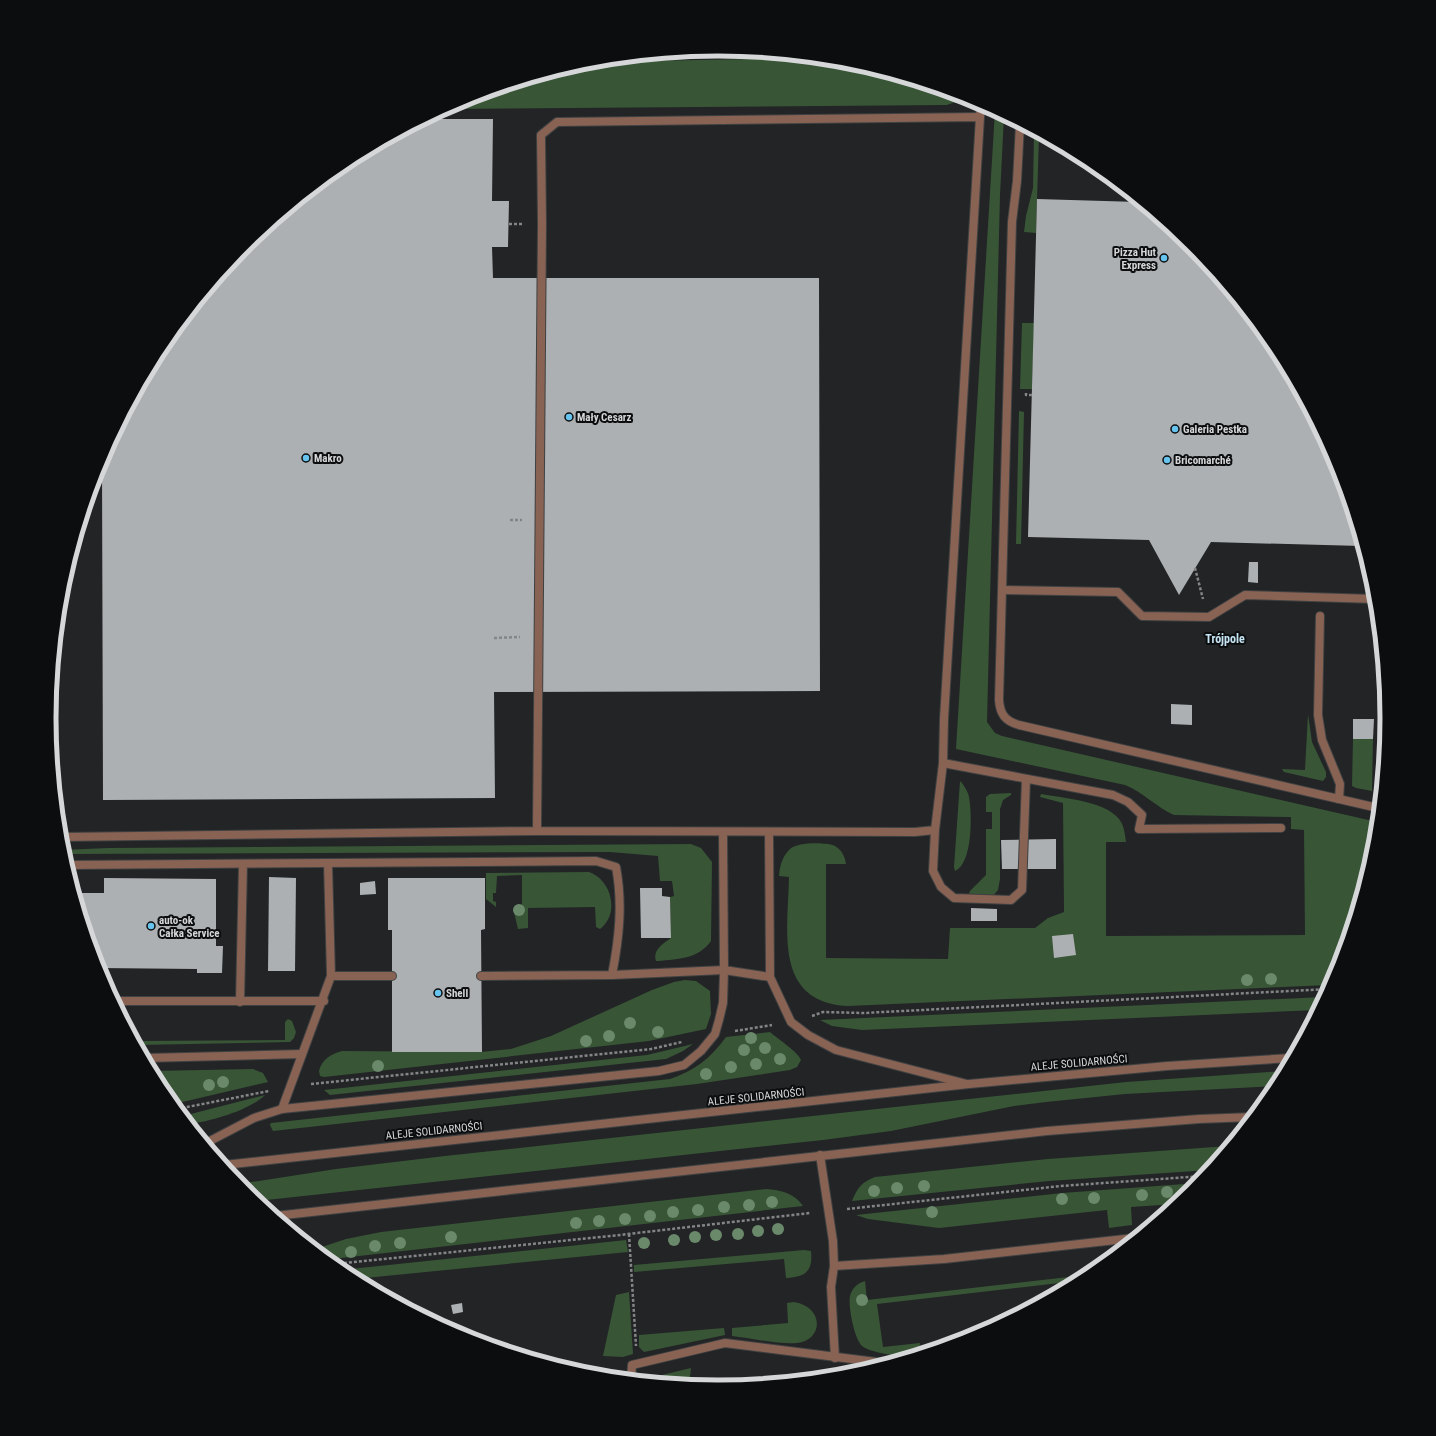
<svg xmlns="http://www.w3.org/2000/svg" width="1436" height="1436" font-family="'Roboto Condensed',sans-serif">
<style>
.green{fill:#385536}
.building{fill:#adb0b3}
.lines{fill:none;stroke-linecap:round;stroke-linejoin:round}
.service-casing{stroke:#3f4142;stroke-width:10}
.tertiary-casing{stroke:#3f4142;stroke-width:10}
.path{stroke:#838586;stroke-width:2.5;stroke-dasharray:3 2;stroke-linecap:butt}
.service{stroke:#886253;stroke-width:8}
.tertiary{stroke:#886253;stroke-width:8}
.tree{fill:#6a886a}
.poi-dot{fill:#67c4ef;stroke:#0c0d0e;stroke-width:1.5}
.labels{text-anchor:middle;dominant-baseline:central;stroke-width:4;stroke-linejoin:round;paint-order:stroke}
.poi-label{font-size:11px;font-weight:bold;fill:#d5d7d8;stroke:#0c0d0e;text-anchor:start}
.street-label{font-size:11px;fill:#d5d7d8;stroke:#0c0d0e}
.neighbourhood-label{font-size:12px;font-weight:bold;fill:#c5e4f4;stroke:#0c0d0e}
.rim{fill:none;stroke:#d5d7d8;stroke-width:5}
</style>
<rect width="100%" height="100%" fill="#222426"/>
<g class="green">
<path d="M812,58L849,62L962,96L958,101L947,105L445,109L462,100L588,62Z"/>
<path d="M995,111L1004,116L1000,195L987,722L995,733L1002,736L1377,822L1374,849L1336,974L1330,985L848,1006C773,1002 788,930 789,877L779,876C780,865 782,857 790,849C797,842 827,842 835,846C842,850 845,857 846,864H826V958L948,959L950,928H1035L1048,918L1064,912L1063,803L1040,797L1041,794C1063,798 1105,801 1119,819C1124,825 1125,834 1126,842H1106V936L1305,935L1304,830L1291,829V817L1174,815C1156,807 1143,792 1125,785L956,749Z"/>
<path d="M1034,132L1039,135L1036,233L1024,232L1026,216L1033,188Z"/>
<path d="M1022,323H1034L1032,389H1020Z"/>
<path d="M1019,411L1024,412L1021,544H1016Z"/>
<path d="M1308,714L1312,742L1326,772V777L1323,781L1284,772L1282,769L1305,770Z"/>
<path d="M1353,739H1373L1372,791L1356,788L1352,786Z"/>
<path d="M960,781L962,783C965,787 968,792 969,797C972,813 973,863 955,871L954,867Z"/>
<path d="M1011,793V795L1003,800L1000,809V879L998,890L993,896H971L969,893L970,891L986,875V829H992V812H986V797L990,794Z"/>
<path d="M691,844L701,848L712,862L711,941C698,959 679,959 658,961H656C652,950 664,943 671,938L670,897L674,896L672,881H660L658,856L610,852L64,854L62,850L108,848Z"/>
<path d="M589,872C612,880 620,914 600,929L596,927L595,907L528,908V928L518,929L514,912L522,904V875L497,876L496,893H493V901L496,902V907L486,899V873Z"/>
<path d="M685,980L696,981L710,991L711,1014L706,1029L649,1041L324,1077L320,1076L319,1071C322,1059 331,1054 342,1051L481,1052L511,1049L551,1036L652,990L674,982Z"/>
<path d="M1324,997L1317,1010L862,1030L832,1026L820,1020Z"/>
<path d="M288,1019L292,1021L296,1032L294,1038L290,1042L138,1045L136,1041L285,1040V1022Z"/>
<path d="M770,1032C778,1039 798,1052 801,1060L797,1067L790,1070L697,1084L273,1131L270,1125L271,1123L670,1079C694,1071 711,1058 726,1037Z"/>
<path d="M693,1044L683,1051L666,1059L330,1095L324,1090L647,1055Z"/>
<path d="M253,1069L263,1073L268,1082L174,1104L162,1089L152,1071Z"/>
<path d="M1284,1071L1276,1086L1125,1094L1046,1102L1014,1106L891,1131L823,1140L257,1201L239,1184L336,1169L445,1156L932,1103L1126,1082Z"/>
<path d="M265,1095C250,1110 211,1121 190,1124L183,1116Z"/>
<path d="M1228,1146L1209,1170L1049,1181L852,1201C857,1188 862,1182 875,1177L1048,1159Z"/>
<path d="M1198,1183L1175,1204L1131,1207L1132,1225L1109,1228L1107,1210L939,1228L868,1219L856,1215L1062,1193Z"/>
<path d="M766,1189C781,1190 794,1193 803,1206L341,1258L325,1257L316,1249L346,1239L381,1232Z"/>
<path d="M626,1240L628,1252L355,1279L341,1270Z"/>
<path d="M804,1250L811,1251C813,1271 806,1277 786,1278L784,1259L634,1272V1265Z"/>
<path d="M1086,1275L1077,1281L877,1304L883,1347L920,1343L919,1353C915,1354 911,1356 907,1356C898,1357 869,1352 862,1346C854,1338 848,1306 850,1296C852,1288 858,1283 865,1281L867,1300Z"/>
<path d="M629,1292L633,1354L623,1357L603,1356L616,1295Z"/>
<path d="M794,1302C825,1307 823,1341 797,1343C781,1345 750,1338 732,1336V1328L788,1323L787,1303Z"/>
<path d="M724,1328L725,1335L644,1352L639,1347V1335Z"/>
<path d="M691,1368L690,1377L694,1378L693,1385L652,1381L662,1375Z"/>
</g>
<g class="building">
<path d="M426,119H493L492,201H509L508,247H492L493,278H819L820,691L494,692L495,798L103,800L102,467H98L100,462L162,346L245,245L347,162Z"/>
<path d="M1037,199L1138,202L1191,245L1274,347L1336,462L1361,546L1211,542L1179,595L1149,540L1028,537Z"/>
<path d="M1249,562H1258V583L1248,582Z"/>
<path d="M1171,704L1192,705V725L1171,724Z"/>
<path d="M1353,719H1374L1373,739H1353Z"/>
<path d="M1056,839V869H1002L1001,840Z"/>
<path d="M269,877L296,878L295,971H268Z"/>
<path d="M104,878L216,879V946H223L222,973H197V969L98,968L79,906V893H104Z"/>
<path d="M388,878H485V929L481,930L482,1052H392V930H388Z"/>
<path d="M375,881L376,894L360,895V883Z"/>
<path d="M640,888H662V896L670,897L671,938H641Z"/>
<path d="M971,908L997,909V921H971Z"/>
<path d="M1073,934L1076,955L1054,958L1052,936Z"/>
<path d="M462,1303L463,1312L453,1314L451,1305Z"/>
<path d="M694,1378L742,1384V1385L718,1387L693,1385Z"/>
</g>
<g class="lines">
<defs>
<g id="service">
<path d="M980,117L981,104"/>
<path d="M1020,124L1017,181L1012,222L999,700C1000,714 1005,721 1019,725L1378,808"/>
<path d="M1002,590L1118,592L1142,616L1209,617L1245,595L1375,599"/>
<path d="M1320,616L1318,715L1322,740L1340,784L1339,799"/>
<path d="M943,763L1113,795L1128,802L1142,815L1139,829L1281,828"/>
<path d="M935,830L933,871L941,887L954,898L1011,900L1022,890L1026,779"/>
<path d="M769,832L770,977"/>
<path d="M61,837L537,831L915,832L935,830L943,763L944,719L980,117L557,122L541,135L542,224L537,831"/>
<path d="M67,865L596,861L616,867C623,904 619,939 612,975"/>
<path d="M331,976H392"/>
<path d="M481,976L612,975L724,970L770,977L791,1022L808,1035L836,1050L967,1084"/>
<path d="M114,1001H324"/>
<path d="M240,1002L243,864"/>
<path d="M145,1058L302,1054"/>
<path d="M282,1109L331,976L328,864"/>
<path d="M206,1143L254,1118L282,1109L659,1071L684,1065L701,1051L715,1034L719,1020L723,1003L724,970L723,832"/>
<path d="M820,1155L833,1241L834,1266L831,1287L835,1358"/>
<path d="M834,1266L944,1259L1134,1238"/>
<path d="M631,1378L632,1365L725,1343L884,1363"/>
</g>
<g id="tertiary">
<path d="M224,1165L969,1084L1167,1066L1291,1058"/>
<path d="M275,1216L1047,1131L1199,1119L1252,1117"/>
</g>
</defs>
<use href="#service" class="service-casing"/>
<use href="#tertiary" class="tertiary-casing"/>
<g class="path">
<path d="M509,224H523"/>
<path d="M1026,393V395H1032"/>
<path d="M510,520H522"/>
<path d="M1195,568L1203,599"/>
<path d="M494,638L520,637"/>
<path d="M812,1016L823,1012L864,1013L1328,989"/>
<path d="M735,1031L772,1025"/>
<path d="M311,1084L651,1049L682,1042"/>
<path d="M177,1109L269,1091"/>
<path d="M847,1209L1061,1186L1203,1176"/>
<path d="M629,1234L636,1346"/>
<path d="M334,1264L611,1236L810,1213"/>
</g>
<use href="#service" class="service"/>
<use href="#tertiary" class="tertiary"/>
</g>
<g class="tree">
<circle cx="519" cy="910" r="6"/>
<circle cx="1271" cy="979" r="6"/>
<circle cx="1247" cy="980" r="6"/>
<circle cx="630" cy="1023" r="6"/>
<circle cx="658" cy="1032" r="6"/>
<circle cx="609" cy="1036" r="6"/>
<circle cx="751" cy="1038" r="6"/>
<circle cx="586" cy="1041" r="6"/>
<circle cx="765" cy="1048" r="6"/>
<circle cx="744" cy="1050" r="6"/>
<circle cx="780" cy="1059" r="6"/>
<circle cx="756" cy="1064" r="6"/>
<circle cx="378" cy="1066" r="6"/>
<circle cx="731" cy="1067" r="6"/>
<circle cx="706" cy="1074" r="6"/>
<circle cx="223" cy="1082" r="6"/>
<circle cx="209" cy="1085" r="6"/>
<circle cx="924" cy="1186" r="6"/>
<circle cx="897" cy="1188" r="6"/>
<circle cx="874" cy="1191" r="6"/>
<circle cx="1167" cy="1192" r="6"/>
<circle cx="1142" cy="1195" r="6"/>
<circle cx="1094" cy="1198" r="6"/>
<circle cx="1062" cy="1199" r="6"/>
<circle cx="772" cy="1202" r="6"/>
<circle cx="749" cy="1205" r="6"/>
<circle cx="724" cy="1207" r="6"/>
<circle cx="698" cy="1210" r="6"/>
<circle cx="673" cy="1212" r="6"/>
<circle cx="932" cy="1212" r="6"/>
<circle cx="650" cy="1216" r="6"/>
<circle cx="625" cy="1219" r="6"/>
<circle cx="599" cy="1221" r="6"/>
<circle cx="576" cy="1223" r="6"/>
<circle cx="778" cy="1229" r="6"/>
<circle cx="758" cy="1231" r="6"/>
<circle cx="738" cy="1234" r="6"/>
<circle cx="716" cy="1235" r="6"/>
<circle cx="451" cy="1237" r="6"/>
<circle cx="695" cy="1237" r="6"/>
<circle cx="674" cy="1240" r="6"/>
<circle cx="400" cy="1243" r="6"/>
<circle cx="644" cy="1243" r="6"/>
<circle cx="375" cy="1246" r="6"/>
<circle cx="351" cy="1252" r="6"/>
<circle cx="862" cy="1300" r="6"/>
</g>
<g class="poi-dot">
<circle cx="1164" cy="258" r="4"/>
<circle cx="569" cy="417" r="4"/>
<circle cx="1175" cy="429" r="4"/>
<circle cx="306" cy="458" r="4"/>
<circle cx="1167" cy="460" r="4"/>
<circle cx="151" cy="926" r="4"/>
<circle cx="438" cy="993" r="4"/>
</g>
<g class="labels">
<g class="poi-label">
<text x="1156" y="252" text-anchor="end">Pizza Hut<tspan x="1156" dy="13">Express</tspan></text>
<text x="577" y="417">Mały Cesarz</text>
<text x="1183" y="429">Galeria Pestka</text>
<text x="314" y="458">Makro</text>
<text x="1175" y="460">Bricomarché</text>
<text x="159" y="920">auto-ok<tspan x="159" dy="13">Całka Service</tspan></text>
<text x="446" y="993">Shell</text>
</g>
<g class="street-label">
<text transform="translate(1079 1063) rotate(-5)">ALEJE SOLIDARNOŚCI</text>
<text transform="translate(756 1097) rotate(-6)">ALEJE SOLIDARNOŚCI</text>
<text transform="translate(434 1131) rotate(-6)">ALEJE SOLIDARNOŚCI</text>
</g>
<g class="neighbourhood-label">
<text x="1225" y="639">Trójpole</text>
</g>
</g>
<path d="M0 0H1436V1436H0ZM56 718a662 662 0 1 1 1324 0a662 662 0 1 1-1324 0Z" fill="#0c0d0e" fill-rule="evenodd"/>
<path class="rim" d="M56 718a662 662 0 1 1 1324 0a662 662 0 1 1-1324 0Z"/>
</svg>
